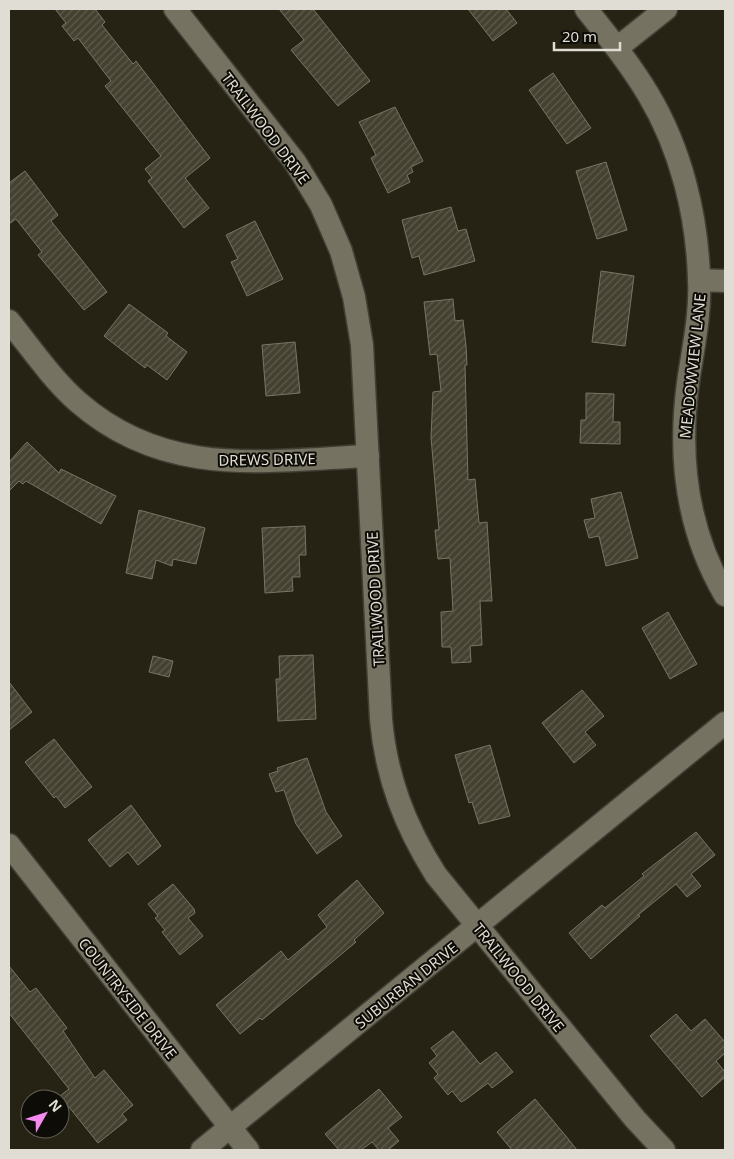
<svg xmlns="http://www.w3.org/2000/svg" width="734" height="1159" font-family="'Noto Sans',sans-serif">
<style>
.building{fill:url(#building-hatch);stroke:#787564}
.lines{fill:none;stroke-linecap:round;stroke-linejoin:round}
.minor-casing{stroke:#413e34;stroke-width:25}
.minor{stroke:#757261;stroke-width:22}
.labels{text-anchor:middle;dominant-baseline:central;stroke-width:4;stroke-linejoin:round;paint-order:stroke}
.street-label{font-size:15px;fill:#dfddd4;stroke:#0e0c06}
</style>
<defs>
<pattern id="building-hatch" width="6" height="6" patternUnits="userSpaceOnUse" patternTransform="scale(1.25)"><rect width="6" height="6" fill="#444131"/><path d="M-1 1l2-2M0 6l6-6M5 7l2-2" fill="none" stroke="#5f5c4e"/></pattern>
</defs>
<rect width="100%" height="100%" fill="#262315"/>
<g class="building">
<path d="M55,9H95L105,22L102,25L133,64L136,61L210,158L185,178L209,208L184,228L148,181L152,178L145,169L161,156L105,86L111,81L78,38L74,41L62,26L66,23Z"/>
<path d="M279,9H313L370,81L338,106L291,50L304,40Z"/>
<path d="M468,9H506L517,23L493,41Z"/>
<path d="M553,73L591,128L567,144L529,90Z"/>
<path d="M395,107L423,161L411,167L413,172L407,175L410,182L388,193L371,158L376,155L359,122Z"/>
<path d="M606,162L627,230L597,239L576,171Z"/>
<path d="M25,171L58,215L51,221L107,292L84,310L38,255L42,252L16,219L9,224V183Z"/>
<path d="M451,207L458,231L466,229L475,261L424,275L419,256L412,258L402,220Z"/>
<path d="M255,221L283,279L247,296L231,262L238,259L226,235Z"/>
<path d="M601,271L634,276L625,346L592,342Z"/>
<path d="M453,299L455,321L463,320L466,346L467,365H465L468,480L475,479L479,523L487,522L492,601H480L482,645L470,646L471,662L452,663L451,647H442L441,612L453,611L450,558L438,559L435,530H439L431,437L433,392L441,391L437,354L430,355L424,302Z"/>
<path d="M129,304L168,333L166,336L187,352L167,380L147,365L145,368L104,336Z"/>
<path d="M295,342L300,393L266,396L262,345Z"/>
<path d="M586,393L614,394L613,422H620V444L580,443L581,420H586Z"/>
<path d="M27,442L59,473L61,469L116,496L101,524L26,481L23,484L19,481L9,491V462Z"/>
<path d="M621,492L638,558L606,566L599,536L589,538L584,520L595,518L591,499Z"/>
<path d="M139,510L205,528L196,564L173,559L172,566L156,560L152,579L126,573Z"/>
<path d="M305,526L306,555H299L300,577H292L293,591L265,593L262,528Z"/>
<path d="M668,612L697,664L670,679L642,628Z"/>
<path d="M313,655L316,719L278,721L276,679H280L279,656Z"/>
<path d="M153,656L173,661L169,677L149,672Z"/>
<path d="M9,682L32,712L9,730Z"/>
<path d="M582,690L604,716L585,732L596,745L574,763L542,723Z"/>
<path d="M54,739L92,787L65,808L56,796L54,798L25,762Z"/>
<path d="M490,745L510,816L479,824L472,802L469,803L455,755Z"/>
<path d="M307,758L326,812L342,836L317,854L296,824L284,790L276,792L269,774L278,771L277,768Z"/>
<path d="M131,805L161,846L138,865L128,852L110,867L88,840Z"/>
<path d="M696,832L715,855L691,874L701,886L687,897L676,884L638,915L640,916L591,959L569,933L602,905L605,908L644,876L642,874Z"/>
<path d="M357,880L384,913L354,940L356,942L262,1020L260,1018L240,1034L216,1005L281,951L288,960L327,927L318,915Z"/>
<path d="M173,884L194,909L195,913L188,918L203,936L180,955L162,932L165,930L155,918L158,916L148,904Z"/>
<path d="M9,966L30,992L36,988L67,1028L63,1031L95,1078L104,1070L133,1105L122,1114L127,1120L98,1143L60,1096L69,1089L9,1013Z"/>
<path d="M676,1014L691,1031L705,1019L725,1042V1053L716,1061L725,1072V1077L702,1097L650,1036Z"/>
<path d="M453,1031L480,1064L496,1052L513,1072L492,1088L488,1083L465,1100L461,1102L452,1091L448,1095L434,1078L438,1074L429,1063L437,1056L431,1048Z"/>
<path d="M379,1089L402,1117L388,1128L399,1141L388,1150H379L372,1142L361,1150H339L325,1134Z"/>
<path d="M535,1099L565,1135L577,1150H512L497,1132Z"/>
</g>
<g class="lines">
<defs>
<g id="minor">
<path d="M175,9L295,162L321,205L341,251L354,297L362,345L381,719C386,777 405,826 436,875L635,1119L664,1150"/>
<path d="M586,9C608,36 630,64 648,94C681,149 697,215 699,278C701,314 693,348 688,383C678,457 687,530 725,595"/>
<path d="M617,48L666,9"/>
<path d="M699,280L725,281"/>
<path d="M9,321C31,348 51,378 78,402C165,478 262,461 368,456"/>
<path d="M9,845L248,1150"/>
<path d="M202,1150L725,723"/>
</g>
</defs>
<use href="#minor" class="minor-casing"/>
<use href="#minor" class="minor"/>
</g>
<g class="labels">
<g class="street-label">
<text transform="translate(266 128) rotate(53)">TRAILWOOD DRIVE</text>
<text transform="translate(692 366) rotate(-84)">MEADOWVIEW LANE</text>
<text transform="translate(267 459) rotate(-1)">DREWS DRIVE</text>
<text transform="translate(375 599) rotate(-93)">TRAILWOOD DRIVE</text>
<text transform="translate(519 977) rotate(51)">TRAILWOOD DRIVE</text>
<text transform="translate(406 985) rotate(-39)">SUBURBAN DRIVE</text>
<text transform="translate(128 998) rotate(52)">COUNTRYSIDE DRIVE</text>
</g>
</g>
<rect width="734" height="1159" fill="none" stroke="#dfddd4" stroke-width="20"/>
<g transform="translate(45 1114) rotate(51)"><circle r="24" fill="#0e0c06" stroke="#626058"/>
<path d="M0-4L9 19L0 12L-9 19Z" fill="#f489f0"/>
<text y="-8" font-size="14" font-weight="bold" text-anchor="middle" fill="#dfddd4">N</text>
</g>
<path d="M554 42v8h66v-8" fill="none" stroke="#dfddd4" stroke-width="2.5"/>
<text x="562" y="42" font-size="15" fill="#dfddd4" stroke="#0e0c06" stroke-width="4" paint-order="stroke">20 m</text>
</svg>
